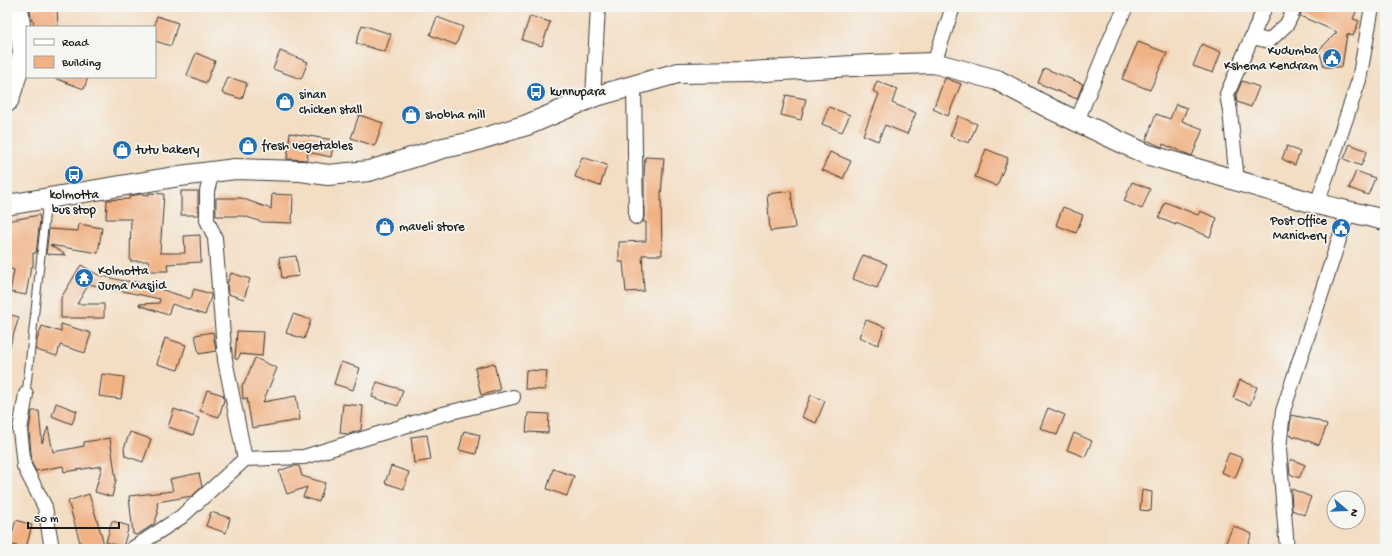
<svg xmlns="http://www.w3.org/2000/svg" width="1392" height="556" font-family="'Gochi Hand',sans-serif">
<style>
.building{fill:#f0b183}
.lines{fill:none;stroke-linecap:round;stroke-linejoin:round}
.service-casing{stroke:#3c3935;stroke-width:9}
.minor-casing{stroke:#3c3935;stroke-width:16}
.secondary-casing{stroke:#3c3935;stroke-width:22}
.service{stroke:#fff;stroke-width:7}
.minor{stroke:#fff;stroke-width:14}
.secondary{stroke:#fff;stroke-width:20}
.labels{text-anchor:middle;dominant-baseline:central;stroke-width:3.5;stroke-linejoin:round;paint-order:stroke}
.poi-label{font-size:13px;fill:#1c1c1c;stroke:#f6f6f2;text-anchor:start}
</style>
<rect width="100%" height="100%" fill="#f6f6f2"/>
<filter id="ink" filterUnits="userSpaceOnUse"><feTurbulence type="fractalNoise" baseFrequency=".025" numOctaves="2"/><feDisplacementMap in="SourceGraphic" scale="8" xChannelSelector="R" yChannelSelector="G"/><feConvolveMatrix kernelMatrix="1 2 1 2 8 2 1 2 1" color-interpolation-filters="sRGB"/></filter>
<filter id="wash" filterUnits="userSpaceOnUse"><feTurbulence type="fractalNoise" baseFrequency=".012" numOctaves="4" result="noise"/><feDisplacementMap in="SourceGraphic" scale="16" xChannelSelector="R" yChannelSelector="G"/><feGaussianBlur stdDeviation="0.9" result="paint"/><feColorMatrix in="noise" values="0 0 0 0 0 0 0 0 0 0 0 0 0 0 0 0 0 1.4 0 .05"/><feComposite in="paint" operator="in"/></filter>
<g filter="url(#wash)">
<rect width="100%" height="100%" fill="#f3ddc3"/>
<g id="blocks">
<g class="building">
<path d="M48,7H57L58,27H34L33,20H31L30,9Z"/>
<path d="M1303,7H1358L1353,19L1359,21L1353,36L1347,34L1342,67H1324L1319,50L1337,32L1300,16Z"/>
<path d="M157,16L178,23L171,46L155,41V22Z"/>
<path d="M530,16L550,22L542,46L522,40Z"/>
<path d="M437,17L463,27L456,45L430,35Z"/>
<path d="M362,25L391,34L385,52L356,43Z"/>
<path d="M1138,42L1167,53L1150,90L1122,79Z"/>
<path d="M1202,44L1221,52L1213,73L1193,66Z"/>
<path d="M280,51L308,62L301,79L273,69Z"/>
<path d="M196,53L215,61L206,83L187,75Z"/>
<path d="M1044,68L1083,84L1077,99L1038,83Z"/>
<path d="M54,77H88L84,89L54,78Z"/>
<path d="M228,77L247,83L242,99L222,93Z"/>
<path d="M945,78L961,84L948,116L933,109Z"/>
<path d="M877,81L897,89L892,103L916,113L907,134L885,125L878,141L863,135L879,94L873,91Z"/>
<path d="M1242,81L1259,87L1251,107L1237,102L1236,95Z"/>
<path d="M786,95L806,99L801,120L781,115Z"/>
<path d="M1176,104L1187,108L1182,121L1203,129L1192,156L1163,144L1162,147L1146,140L1156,114L1170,119Z"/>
<path d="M829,107L850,115L842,132L822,124Z"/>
<path d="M359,115L383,123L375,146L351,138Z"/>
<path d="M958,116L977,124L969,143L950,136Z"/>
<path d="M290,133L334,140L331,157L308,152L307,160L287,159Z"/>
<path d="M1350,144L1367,151L1361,166L1344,159Z"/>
<path d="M1287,146L1300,152L1295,165L1282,159Z"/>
<path d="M986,149L1008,158L997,186L975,177Z"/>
<path d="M830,152L851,161L843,179L822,170Z"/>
<path d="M582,157L607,165L600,186L575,177Z"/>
<path d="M645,157L664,158L661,194L662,255H642L644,291L626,292L623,262H619V242L646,241V222H643L644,217V176Z"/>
<path d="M1356,171L1375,178L1368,195L1349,188Z"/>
<path d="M1132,182L1150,189L1142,209L1124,201Z"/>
<rect x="181" y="191" width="17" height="24"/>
<path d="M791,191L795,228L770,231L767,194Z"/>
<path d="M149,193L164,194L160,253H185L184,236L200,235L201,262L167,264L168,271H149V261H130L131,219H106L107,200L129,199L130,196L141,194L149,195Z"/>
<path d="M272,194L293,195L292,223L262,222L244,216H216V198H241L271,209Z"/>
<path d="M1165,202L1198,215L1200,211L1217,218L1210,237L1176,223V225L1159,218Z"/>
<path d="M1063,207L1083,215L1076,233L1056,225Z"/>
<path d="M39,215L40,220L36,253H33V267H31L26,295L10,292L14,270L7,268V221Z"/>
<path d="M79,224L102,228L98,253L50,245L66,255L46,254L49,229L78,231Z"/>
<path d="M863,255L887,264L877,288L853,279Z"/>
<path d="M296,256L299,276L282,278L279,258Z"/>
<path d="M81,265L98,275L124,281L138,282L191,299L194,289L211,294V297L205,315L172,304L168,315L139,305V304L159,303L160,299L89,284L77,304H104V318H61V298Z"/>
<path d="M231,273L250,279L244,299L228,294L227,284Z"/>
<path d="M7,314L19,317L9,349L7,348Z"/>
<path d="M293,314L311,320L304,339L286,333Z"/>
<path d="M866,320L885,327L878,345L859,337Z"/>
<path d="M61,324L91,333L85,353L60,345L57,356L36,350L37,340L42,326L61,332Z"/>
<path d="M237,331L264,332L262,356L240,354L238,359H235Z"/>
<path d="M213,332L216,351L199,354L195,335Z"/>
<path d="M165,338L186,345L178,370L157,364Z"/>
<path d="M255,358L277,368L263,402L296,396L300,420L252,428L247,398L243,399L242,385L244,384Z"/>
<path d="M341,362L360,368L353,390L334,384Z"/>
<path d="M494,363L500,390L481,395L475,368Z"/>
<path d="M526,370L547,371L545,390L525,389Z"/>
<path d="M102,374L124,377L121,399L99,396Z"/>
<path d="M1240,380L1257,387L1250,405L1233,398Z"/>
<path d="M377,382L403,390L398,406L372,397Z"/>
<path d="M207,390L223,395L224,400L219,417L200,411Z"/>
<path d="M811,395L825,401L816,423L802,417Z"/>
<path d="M56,403L77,411L72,424L52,416Z"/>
<path d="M343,404L363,406L361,430L349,434L340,433Z"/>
<path d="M1048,408L1065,415L1057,435L1040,428Z"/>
<path d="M174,409L199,418L193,435L168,427Z"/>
<path d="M32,411H39L42,443L48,427L53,452L84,446V442L110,438L116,480L112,497L95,492L102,466L64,472L63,466L36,471L32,464L29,430Z"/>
<path d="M528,413L549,414L548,433L526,432Z"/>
<path d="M1291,415L1316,420L1327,425L1319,445L1300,438L1289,435Z"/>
<path d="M464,431L480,435L476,454L459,450Z"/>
<path d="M130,432L151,439L143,462L125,456L124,448Z"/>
<path d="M1074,433L1092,441L1085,457L1067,450Z"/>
<path d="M427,435L431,460L414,463L411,437Z"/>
<path d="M1229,453L1243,458L1235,478L1221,472Z"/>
<path d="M1291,459L1305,465L1299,478L1290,474L1289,464Z"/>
<path d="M293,466H299L302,476L325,483L319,502L303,497L307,487L287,494L279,471Z"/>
<path d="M391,466L409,472L404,489L385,483Z"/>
<path d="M553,469L574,476L567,496L547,489Z"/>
<path d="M199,473L202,487L192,496L157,502L158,513L154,524L137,535L133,534L129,496L173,491L170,479Z"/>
<path d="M1292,489L1311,497L1304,515L1292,510L1291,492Z"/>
<path d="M1142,490L1152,492L1151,511L1140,510Z"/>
<path d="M89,494L101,533L105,549H82L68,501Z"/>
<path d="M211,512L230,518L226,533L206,526Z"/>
<path d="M16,520L32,525L26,548L9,544Z"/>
<path d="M112,521L129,526L123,547L106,542Z"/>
<path d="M1233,526L1252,534L1246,549H1223Z"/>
</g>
</g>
</g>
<g filter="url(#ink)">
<use href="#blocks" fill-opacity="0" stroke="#3c3935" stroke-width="1"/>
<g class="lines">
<defs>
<path id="service" d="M26,394L47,200"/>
<g id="minor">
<path d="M1252,37L1269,41L1287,24L1295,7"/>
<path d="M934,63L953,7"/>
<path d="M634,85L636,217"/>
<path d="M593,97L598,7"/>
<path d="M1077,121L1113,33L1126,7"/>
<path d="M1237,181L1230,111L1227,94L1265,7"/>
<path d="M1317,204L1359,80L1372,7"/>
<path d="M26,394L20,430L24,466L45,507L52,549"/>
<path d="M245,459L304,457L443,414L513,397"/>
<path d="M132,549L181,517L245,459L225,360L215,238L207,220V191L212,172"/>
<path d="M1287,549L1279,449L1283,411L1348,212"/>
</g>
<g id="secondary">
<path d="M7,102L9,99L23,54L18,7"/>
<path d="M7,205L180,176L235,169L301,171L328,175L369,171L443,148L468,143L527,125L593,97L678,73L749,72L870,65L934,63L997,80L1051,109L1146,154L1317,204L1385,220"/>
</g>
</defs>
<use href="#service" class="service-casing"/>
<use href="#minor" class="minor-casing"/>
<use href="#secondary" class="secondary-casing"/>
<use href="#service" class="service"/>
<use href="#minor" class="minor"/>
<use href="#secondary" class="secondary"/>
</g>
</g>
<defs>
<symbol id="civic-disc" viewBox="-11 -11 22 22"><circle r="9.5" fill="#1f6fb2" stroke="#f6f6f2"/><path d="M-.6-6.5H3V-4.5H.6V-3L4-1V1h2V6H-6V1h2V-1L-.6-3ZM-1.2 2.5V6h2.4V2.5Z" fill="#fff"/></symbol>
<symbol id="bus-disc" viewBox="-11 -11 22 22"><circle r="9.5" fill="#1f6fb2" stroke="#f6f6f2"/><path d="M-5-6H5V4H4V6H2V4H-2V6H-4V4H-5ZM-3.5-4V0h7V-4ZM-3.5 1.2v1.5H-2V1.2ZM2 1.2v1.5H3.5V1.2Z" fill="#fff"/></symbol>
<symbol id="shop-disc" viewBox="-11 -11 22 22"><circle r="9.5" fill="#1f6fb2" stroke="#f6f6f2"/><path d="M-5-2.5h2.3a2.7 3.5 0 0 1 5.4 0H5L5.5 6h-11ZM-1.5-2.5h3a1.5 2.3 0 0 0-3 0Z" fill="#fff"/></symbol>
<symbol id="temple-disc" viewBox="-11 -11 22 22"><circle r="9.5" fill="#1f6fb2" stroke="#f6f6f2"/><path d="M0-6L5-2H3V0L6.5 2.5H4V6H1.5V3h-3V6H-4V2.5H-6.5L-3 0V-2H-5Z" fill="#fff"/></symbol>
</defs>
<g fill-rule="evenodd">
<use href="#civic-disc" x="1321" y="47" width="22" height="22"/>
<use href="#bus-disc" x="525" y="81" width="22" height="22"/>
<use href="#shop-disc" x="274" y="91" width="22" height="22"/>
<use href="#shop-disc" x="400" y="104" width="22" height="22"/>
<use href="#shop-disc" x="237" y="135" width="22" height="22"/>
<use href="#shop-disc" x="111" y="139" width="22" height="22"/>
<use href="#bus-disc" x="63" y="164" width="22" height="22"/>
<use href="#shop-disc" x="374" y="216" width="22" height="22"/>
<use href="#civic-disc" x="1330" y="217" width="22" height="22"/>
<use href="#temple-disc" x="73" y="267" width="22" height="22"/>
</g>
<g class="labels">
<g class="poi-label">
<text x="1318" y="51" text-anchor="end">Kudumba<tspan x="1318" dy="15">Kshema Kendram</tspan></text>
<text x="550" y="92">kunnupara</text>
<text x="299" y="95">sinan<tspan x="299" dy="15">chicken stall</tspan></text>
<text x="425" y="115">shobha mill</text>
<text x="262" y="146">fresh vegetables</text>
<text x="136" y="150">tutu bakery</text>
<text x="74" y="195" text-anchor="middle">kolmotta<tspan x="74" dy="15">bus stop</tspan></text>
<text x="1327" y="221" text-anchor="end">Post Office<tspan x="1327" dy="15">Manichery</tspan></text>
<text x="399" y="227">maveli store</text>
<text x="98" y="271">Kolmotta<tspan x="98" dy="15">Juma Masjid</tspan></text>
</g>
</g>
<rect width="1392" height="556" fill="none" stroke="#f6f6f2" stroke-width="24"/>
<rect x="26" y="26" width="130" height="52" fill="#f6f6f2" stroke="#9f9f9c"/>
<rect x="34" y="39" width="20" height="6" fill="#ffffff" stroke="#9f9f9c"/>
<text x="62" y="46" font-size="12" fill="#1c1c1c">Road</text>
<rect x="34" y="56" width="20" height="12" fill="#f0b183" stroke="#9f9f9c"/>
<text x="62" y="66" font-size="12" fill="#1c1c1c">Building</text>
<g transform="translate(1346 510) rotate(109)"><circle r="19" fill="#f6f6f2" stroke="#9f9f9c"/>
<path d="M0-3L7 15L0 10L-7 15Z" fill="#1f6fb2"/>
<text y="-6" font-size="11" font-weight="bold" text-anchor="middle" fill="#1c1c1c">N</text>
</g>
<path d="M28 522v6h91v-6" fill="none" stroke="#1c1c1c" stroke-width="2"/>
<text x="34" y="522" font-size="12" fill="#1c1c1c" stroke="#f6f6f2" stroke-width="3" paint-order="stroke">50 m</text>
</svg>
